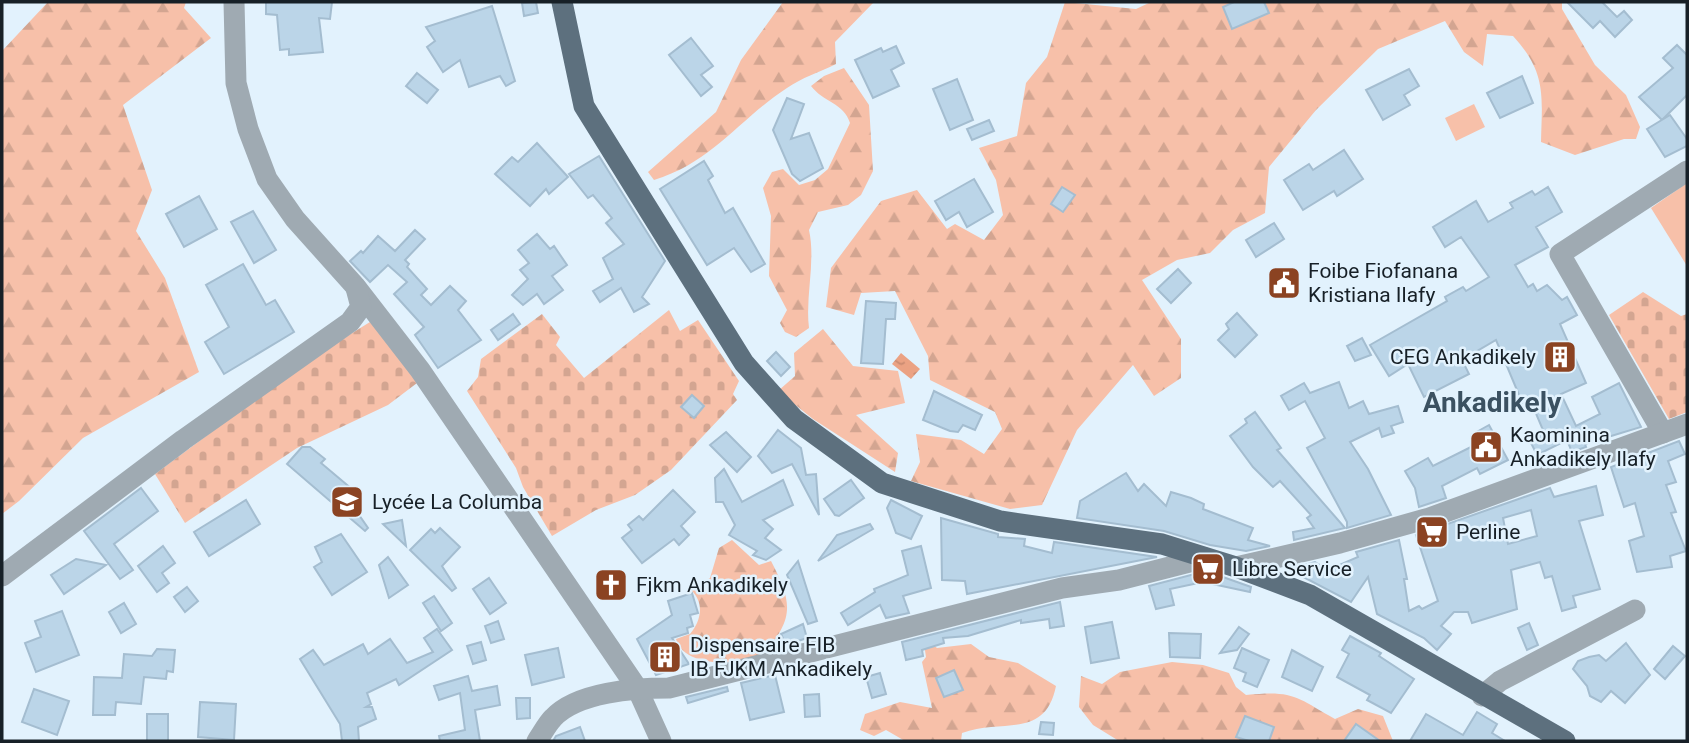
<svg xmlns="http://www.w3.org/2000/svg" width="1689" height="743" font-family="Roboto,sans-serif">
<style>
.forest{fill:url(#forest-firs)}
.cemetery{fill:url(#cemetery-stones)}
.garden{fill:#f7c0a9}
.water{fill:url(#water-ripples)}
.building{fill:#bbd5e8;stroke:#a4bdd0;stroke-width:2;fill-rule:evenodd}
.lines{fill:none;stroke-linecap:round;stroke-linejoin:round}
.minor{stroke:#9faab2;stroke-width:21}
.major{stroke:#5d707e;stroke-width:21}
.labels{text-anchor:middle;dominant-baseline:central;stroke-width:5;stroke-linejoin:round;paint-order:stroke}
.poi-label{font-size:21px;fill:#172027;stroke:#e2f2fd;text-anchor:start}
.district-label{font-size:28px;font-weight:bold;fill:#3b5161;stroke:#e2f2fd}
</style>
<defs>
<pattern id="forest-firs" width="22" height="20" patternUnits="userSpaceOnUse" patternTransform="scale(1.75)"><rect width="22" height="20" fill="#f7c0a9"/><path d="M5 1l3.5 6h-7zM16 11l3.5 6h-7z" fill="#d3a591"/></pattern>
<pattern id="cemetery-stones" width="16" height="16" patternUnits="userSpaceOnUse" patternTransform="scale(1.75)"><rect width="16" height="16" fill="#f7c0a9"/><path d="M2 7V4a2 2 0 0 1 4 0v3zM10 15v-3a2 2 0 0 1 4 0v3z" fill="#d3a591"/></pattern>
<pattern id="water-ripples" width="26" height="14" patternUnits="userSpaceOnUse" patternTransform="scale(1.75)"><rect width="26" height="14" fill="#eba283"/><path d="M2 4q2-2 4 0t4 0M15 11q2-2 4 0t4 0" fill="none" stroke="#c98b71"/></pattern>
</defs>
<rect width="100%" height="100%" fill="#e2f2fd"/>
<g class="forest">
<path d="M48,2H186L184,8L211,38L123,105L152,190L136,231L165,278L199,372L83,438L19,501L2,514V51Z"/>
<path d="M783,2H874L835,42L836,64C820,72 801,78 787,88C739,119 713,162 654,180L648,172L716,112L741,60Z"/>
<path d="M1065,2L1136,9L1151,2H1562V9L1595,65L1626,95L1640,127L1636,139H1624L1575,155L1541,142C1542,96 1547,73 1513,36L1487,34L1483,66L1464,52L1445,21L1378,49L1316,110L1269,167L1265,213L1233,230L1210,253L1177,260L1142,280L1181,339V378L1154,396L1133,365L1077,430L1042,505L1010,509L911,481L920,462L916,434L961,440L984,454L1002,429L995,412L930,380L928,356L895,291L861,293L854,315L826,307L831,268L881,201L917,190L947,229L955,224L984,240L1003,215L996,180L979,148L1017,136L1026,83L1047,57Z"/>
<path d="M844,68L869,105L873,171L861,195L848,205L818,212L809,230C816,262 805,296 809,328L796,337L785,332L780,323L787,310L769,276L771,216L763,188L772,172L783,169L799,185L815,180L828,169L850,123C844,103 823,102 811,86L824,76Z"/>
<path d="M823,329L853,366L898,371L905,403L856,415L898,453L895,472L813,419L778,391L795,376L794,353Z"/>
<path d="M732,540L759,565L771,561C795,607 793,620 759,660C736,665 683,667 676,639L690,634C701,621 705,603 691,590L710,578L719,548Z"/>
<path d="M923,637L937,648L971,644L989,657L1018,663L1056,686C1045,740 1003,718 962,733L961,741H905L886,730L874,736L860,730L865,714L900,702L932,708L922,662L926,657Z"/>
<path d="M1172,662L1203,665L1229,673L1236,687L1246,695C1294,690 1296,697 1335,719L1358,709L1383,716L1393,741H1119L1093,725L1079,707L1081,676L1102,684L1120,672Z"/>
</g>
<g class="cemetery">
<path d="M1643,292L1681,316L1687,314V412L1669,419L1609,315Z"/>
<path d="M669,310L680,331L698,320L739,381L733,394L737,400L671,470L635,495L596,510L552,536L523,487L516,468L467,391L478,377L481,359L542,314L560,337L556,345L584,378Z"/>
<path d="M370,322L421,380L388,405L297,448L185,523L155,474L307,361Z"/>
</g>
<g class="garden">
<path d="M1474,104L1485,127L1456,141L1445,118Z"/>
<path d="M1687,183V266L1651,208Z"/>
</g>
<path class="water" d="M901,353L920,369L911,379L892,364Z"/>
<g class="building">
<path d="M266,2H332L330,19L319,18L323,52L289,55V49L280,50L277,15L266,14Z"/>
<path d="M536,2L538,13L524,16L522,3Z"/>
<path d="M1234,2H1264L1269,13L1232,29L1223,7Z"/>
<path d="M1567,2H1602L1617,17L1624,11L1632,20L1615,37L1600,21L1593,28Z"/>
<path d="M492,6L515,81L506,86L500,76L469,87L460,60L443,72L427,47L435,41L426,27Z"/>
<path d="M691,38L713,66L701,75L712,87L701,96L669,55Z"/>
<path d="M1677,45L1687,55V95L1662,120L1639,97L1673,68L1663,58Z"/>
<path d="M896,46L904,63L891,70L899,86L873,98L855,60L881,48L883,52Z"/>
<path d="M1409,69L1419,86L1404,95L1410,105L1383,120L1366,90Z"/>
<path d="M417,73L438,90L427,103L406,86Z"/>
<path d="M1522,76L1533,103L1500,118L1487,93Z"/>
<path d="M957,79L973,120L950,130L933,89Z"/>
<path d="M787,98L804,104L791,139L809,133L823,168L800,181L792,174L773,130Z"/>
<path d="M1670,115L1687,139V146L1665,157L1647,129Z"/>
<path d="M989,120L994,131L972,140L967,129Z"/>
<path d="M537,143L568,177L549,194L546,189L530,206L495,174L512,157L518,162Z"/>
<path d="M1344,150L1363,179L1337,196L1334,191L1303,210L1284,180L1309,164L1313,170Z"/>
<path d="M599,156L665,261L642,297L649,304L634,312L621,288L600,302L593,291L613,279L603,258L624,244L606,223L612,218L593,195L588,198L569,174Z"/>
<path d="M704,161L713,176L708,180L725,213L733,208L765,264L751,272L734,248L707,265L660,189Z"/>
<path d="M974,179L993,212L967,227L959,212L946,220L935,201Z"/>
<path d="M1062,187L1075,195L1063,212L1051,204Z"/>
<path d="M1548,187L1562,212L1536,227L1548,247L1515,265L1528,287L1533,284L1537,291L1547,285L1562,300L1567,297L1577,315L1560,324L1586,383L1561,394L1576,426L1600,414L1592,397L1619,383L1641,427L1585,444L1586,447L1572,452L1567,440L1537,455L1528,437L1543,430L1532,404L1524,407L1496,340L1462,360L1469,374L1424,397L1408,364L1389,376L1370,345L1447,301L1445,297L1463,287L1466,291L1489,277L1461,237L1445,247L1433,227L1476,201L1488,222L1513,208L1510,203L1532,191L1535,195Z"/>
<path d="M199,196L217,229L184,247L166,214Z"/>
<path d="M253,211L276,250L254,263L231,222Z"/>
<path d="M1274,223L1284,239L1256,257L1246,240Z"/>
<path d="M415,230L425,239L405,260L409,264L407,267L427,289L421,295L431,305L450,286L466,301L458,310L481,340L438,368L415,335L424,327L394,294L407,282L388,265L370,282L350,261L361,251L363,253L378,236L395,251Z"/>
<path d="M537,234L550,249L554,246L567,265L552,276L563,290L544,304L537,294L523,305L512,295L528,279L520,270L529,263L518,250Z"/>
<path d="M243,264L266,305L275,300L294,332L224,374L205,342L229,327L206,285Z"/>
<path d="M1178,269L1191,283L1171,303L1157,289Z"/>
<path d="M866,301L896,303L895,319H886L883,364L861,363Z"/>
<path d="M1237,313L1257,335L1235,357L1218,340L1229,329L1226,324Z"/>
<path d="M513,314L520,324L498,340L491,330Z"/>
<path d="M1362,338L1371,355L1355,361L1347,346Z"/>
<path d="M776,352L790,367L781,376L767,361Z"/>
<path d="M1339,382L1349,408L1363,401L1369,414L1398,406L1403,422L1391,426L1394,433L1382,437L1379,428L1350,442L1368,469L1391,515L1347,528V522L1307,448L1325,438L1305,401L1289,410L1281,396L1304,383L1310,393Z"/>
<path d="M934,391L982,415L975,430L963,425L958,432L950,431L923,420Z"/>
<path d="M692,395L704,406L694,418L681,407Z"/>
<path d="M1255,412L1281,448L1277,450L1345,528L1294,540L1293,532L1314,528L1307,518L1311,515L1280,481L1273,487L1253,467L1230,436L1247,423L1245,419Z"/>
<path d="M1489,425L1508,460L1480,474L1477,468L1442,486L1446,498L1419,507L1415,488L1405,471L1428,458L1433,466L1479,443L1473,434Z"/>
<path d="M778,430L801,448L806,475L816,474L819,515L792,464L772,473L758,456Z"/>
<path d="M726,432L751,457L737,472L710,445Z"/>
<path d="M1679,441L1685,454L1668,461L1676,482L1666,485L1676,512L1671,513L1686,551L1670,556L1672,567L1637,572L1629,541L1644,536L1635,503L1624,507L1611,467Z"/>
<path d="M302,447H310L325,459L321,463L359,495L350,502L368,528L365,531L287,464Z"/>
<path d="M724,469L742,502L783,480L793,505L763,520L773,529L765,538L781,550L766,560L753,555L757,551L729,535L735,525L723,502H716L715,478Z"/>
<path d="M1126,473L1138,491L1144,484L1166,506L1171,492L1191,498L1204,504L1203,509L1253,528L1248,540L1270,546L1246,551L1210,545L1164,531L1077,518L1080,501Z"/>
<path d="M851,480L864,498L839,516L835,515L824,499Z"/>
<path d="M1596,486L1603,515L1579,521L1600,589L1573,596L1576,607L1562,611L1552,576L1545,578L1540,562L1511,570L1517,609L1472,623L1468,612H1454L1441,626L1451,634L1437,650L1424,638L1377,614L1368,577L1351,602L1288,569L1315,562L1328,570L1358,557L1356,552L1399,540L1407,579H1404L1409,611L1419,606L1422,609L1438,601L1416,535L1550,488L1554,497ZM1531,510L1537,536L1508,544L1503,518Z"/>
<path d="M141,488L158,511L114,544L133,570L120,579L84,531Z"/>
<path d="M673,490L695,512L681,526L689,535L679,545L674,539L642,563L622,538L632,530L628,525L639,516L643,520Z"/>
<path d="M246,500L260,524L209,556L194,532Z"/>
<path d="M891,500L922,516L911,539L896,533L887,508Z"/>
<path d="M941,518L998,534V537L1025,539L1024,546L1052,553L1054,542L1157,557L967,594L965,581L942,580Z"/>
<path d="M402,520L406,546L383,524Z"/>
<path d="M870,524L873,529L818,561L837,535Z"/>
<path d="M440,528L460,547L442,566L456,588L452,591L410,550L431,529L435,533Z"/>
<path d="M341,534L367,572L332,595L314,567L322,562L315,547Z"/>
<path d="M163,546L175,563L162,573L169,583L157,592L138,566Z"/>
<path d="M921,546L931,588L903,596L909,613L886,618L880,605L848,625L841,613L875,592L874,589L908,575L902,551Z"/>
<path d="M388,557L408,585L389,598L379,565Z"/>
<path d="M76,559L106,565L64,594L51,575Z"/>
<path d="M798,561L817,621L808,624L787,575Z"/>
<path d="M1206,571L1251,587L1250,592L1203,582L1170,589L1174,605L1156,609L1149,586Z"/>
<path d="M489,578L506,603L490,614L473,589Z"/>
<path d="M187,587L198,601L185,612L174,597Z"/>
<path d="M692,593L698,613L690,615L693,626L687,628L688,633L672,638L689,664L656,675L637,639L672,615L668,601Z"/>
<path d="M434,596L452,623L441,631L423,603Z"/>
<path d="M1060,602L1064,626L1050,628L1049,619L1021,623V620L968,636L943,638L944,643L922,650L923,656L906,660L902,642Z"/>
<path d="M124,603L136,624L121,633L109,612Z"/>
<path d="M62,611L79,655L36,672L25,643L41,637L35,621Z"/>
<path d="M498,621L504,639L491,643L485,626Z"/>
<path d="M1112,622L1119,658L1091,663L1085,627Z"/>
<path d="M1529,623L1538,645L1527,650L1518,628Z"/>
<path d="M803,624L807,638L786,645L781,634Z"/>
<path d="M1239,627L1249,634L1237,650L1220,653Z"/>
<path d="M437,629L452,650L399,685L396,679L367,693L371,704L366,707H372L376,719L358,727L359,741H342L340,724L300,659L313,650L324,665L363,644L368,654L390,639L407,663L433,652L424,638Z"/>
<path d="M1169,633L1201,634L1200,658L1170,657Z"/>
<path d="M1350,636L1381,653L1379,656L1414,679L1391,713L1367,700L1370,695L1337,677L1349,654L1342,650Z"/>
<path d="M481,642L486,660L473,664L467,646Z"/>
<path d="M1626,643L1650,675L1625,703L1611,691L1601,702L1590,696L1587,686L1573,669L1578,661L1589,657L1599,655L1606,661Z"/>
<path d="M1673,646L1685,656L1665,679L1654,669Z"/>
<path d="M558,648L564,677L532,685L525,655Z"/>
<path d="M1242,648L1269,660L1257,687L1243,681L1246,673L1234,668Z"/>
<path d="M157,649L175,650L173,672L167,671L166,679L144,677L141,704L116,702L115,715H93L94,677L122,678L124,654L152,656Z"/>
<path d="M1292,650L1323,667L1312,691L1282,677Z"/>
<path d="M954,670L963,690L944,697L936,678Z"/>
<path d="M880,673L886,694L872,698L866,677Z"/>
<path d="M775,675L784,712L750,720L741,683Z"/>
<path d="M468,676L472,691L497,686L500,705L475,710L480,741H440L439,736L465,730L460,693L439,700L434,686Z"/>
<path d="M727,687L728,691L688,703L686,697Z"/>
<path d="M34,689L69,701L57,735L22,722Z"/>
<path d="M819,694L820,716L805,717L804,695Z"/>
<path d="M516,698H530V718L517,719Z"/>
<path d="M200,702L236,704L234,740L198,737Z"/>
<path d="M1477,712L1497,724L1492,733L1505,741H1410L1426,714L1463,735Z"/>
<rect x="147" y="714" width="21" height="27"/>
<path d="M1245,716L1274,727L1269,741H1249L1236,737Z"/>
<path d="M1041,722L1054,723L1053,735L1039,734Z"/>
<path d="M1356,724L1380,741H1344Z"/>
<path d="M580,727L585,741H553L556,736Z"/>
</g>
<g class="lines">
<g class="minor">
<path d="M234,2L236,83L248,129L267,179L295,219L355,286L420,370L637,688L661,741"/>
<path d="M1663,433L1560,254L1687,171"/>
<path d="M1236,567L1340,543L1429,518L1687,424"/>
<path d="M2,576L183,440L350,322L361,307L356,288"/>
<path d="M1482,696L1500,681L1635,610"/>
<path d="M537,741C542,734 547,724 553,718C577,692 635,688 669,688L1062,588L1119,580L1205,558"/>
</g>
<path class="major" d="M562,2L584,106L744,363L794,419L882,483L1000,521L1162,544L1236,567L1310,595L1565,741"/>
</g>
<defs>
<symbol id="civic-square" viewBox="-11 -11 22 22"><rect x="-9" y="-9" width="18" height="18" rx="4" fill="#8b4322" stroke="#e2f2fd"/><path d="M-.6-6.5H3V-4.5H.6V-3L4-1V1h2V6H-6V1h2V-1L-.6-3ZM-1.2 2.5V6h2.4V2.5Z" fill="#fff"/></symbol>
<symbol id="building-square" viewBox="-11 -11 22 22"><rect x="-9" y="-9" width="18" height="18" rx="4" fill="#8b4322" stroke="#e2f2fd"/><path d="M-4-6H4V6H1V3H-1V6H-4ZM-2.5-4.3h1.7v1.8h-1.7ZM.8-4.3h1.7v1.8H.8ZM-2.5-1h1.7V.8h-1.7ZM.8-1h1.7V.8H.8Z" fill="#fff"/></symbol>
<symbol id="school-square" viewBox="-11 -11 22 22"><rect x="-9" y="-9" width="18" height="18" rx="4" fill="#8b4322" stroke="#e2f2fd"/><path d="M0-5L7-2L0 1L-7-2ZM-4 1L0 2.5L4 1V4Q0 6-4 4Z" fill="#fff"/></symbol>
<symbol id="supermarket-square" viewBox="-11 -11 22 22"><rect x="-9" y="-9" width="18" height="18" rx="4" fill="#8b4322" stroke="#e2f2fd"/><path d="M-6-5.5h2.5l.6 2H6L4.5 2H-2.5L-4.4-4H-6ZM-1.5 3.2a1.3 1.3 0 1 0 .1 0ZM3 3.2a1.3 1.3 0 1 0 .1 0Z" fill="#fff"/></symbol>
<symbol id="church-square" viewBox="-11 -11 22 22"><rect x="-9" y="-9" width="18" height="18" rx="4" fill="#8b4322" stroke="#e2f2fd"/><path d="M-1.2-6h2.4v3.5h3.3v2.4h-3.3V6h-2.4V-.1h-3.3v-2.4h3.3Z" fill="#fff"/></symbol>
</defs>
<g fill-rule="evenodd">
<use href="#civic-square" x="1265" y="264" width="38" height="38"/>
<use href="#building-square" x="1541" y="338" width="38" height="38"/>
<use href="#civic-square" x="1467" y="428" width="38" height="38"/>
<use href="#school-square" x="328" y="483" width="38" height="38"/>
<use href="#supermarket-square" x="1413" y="513" width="38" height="38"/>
<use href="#supermarket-square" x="1189" y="550" width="38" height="38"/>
<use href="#church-square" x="592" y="566" width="38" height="38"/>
<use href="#building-square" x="646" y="638" width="38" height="38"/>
</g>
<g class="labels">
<g class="poi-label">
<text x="1308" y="271">Foibe Fiofanana<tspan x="1308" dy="24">Kristiana Ilafy</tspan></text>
<text x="1536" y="357" text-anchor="end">CEG Ankadikely</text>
<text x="1510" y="435">Kaominina<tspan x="1510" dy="24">Ankadikely Ilafy</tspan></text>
<text x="372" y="502">Lycée La Columba</text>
<text x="1456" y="532">Perline</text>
<text x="1232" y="569">Libre Service</text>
<text x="636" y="585">Fjkm Ankadikely</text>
<text x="690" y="645">Dispensaire FIB<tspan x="690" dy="24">IB FJKM Ankadikely</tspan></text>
</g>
<g class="district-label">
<text x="1492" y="402">Ankadikely</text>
</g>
</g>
<rect width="1689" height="743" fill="none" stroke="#172027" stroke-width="7"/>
</svg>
